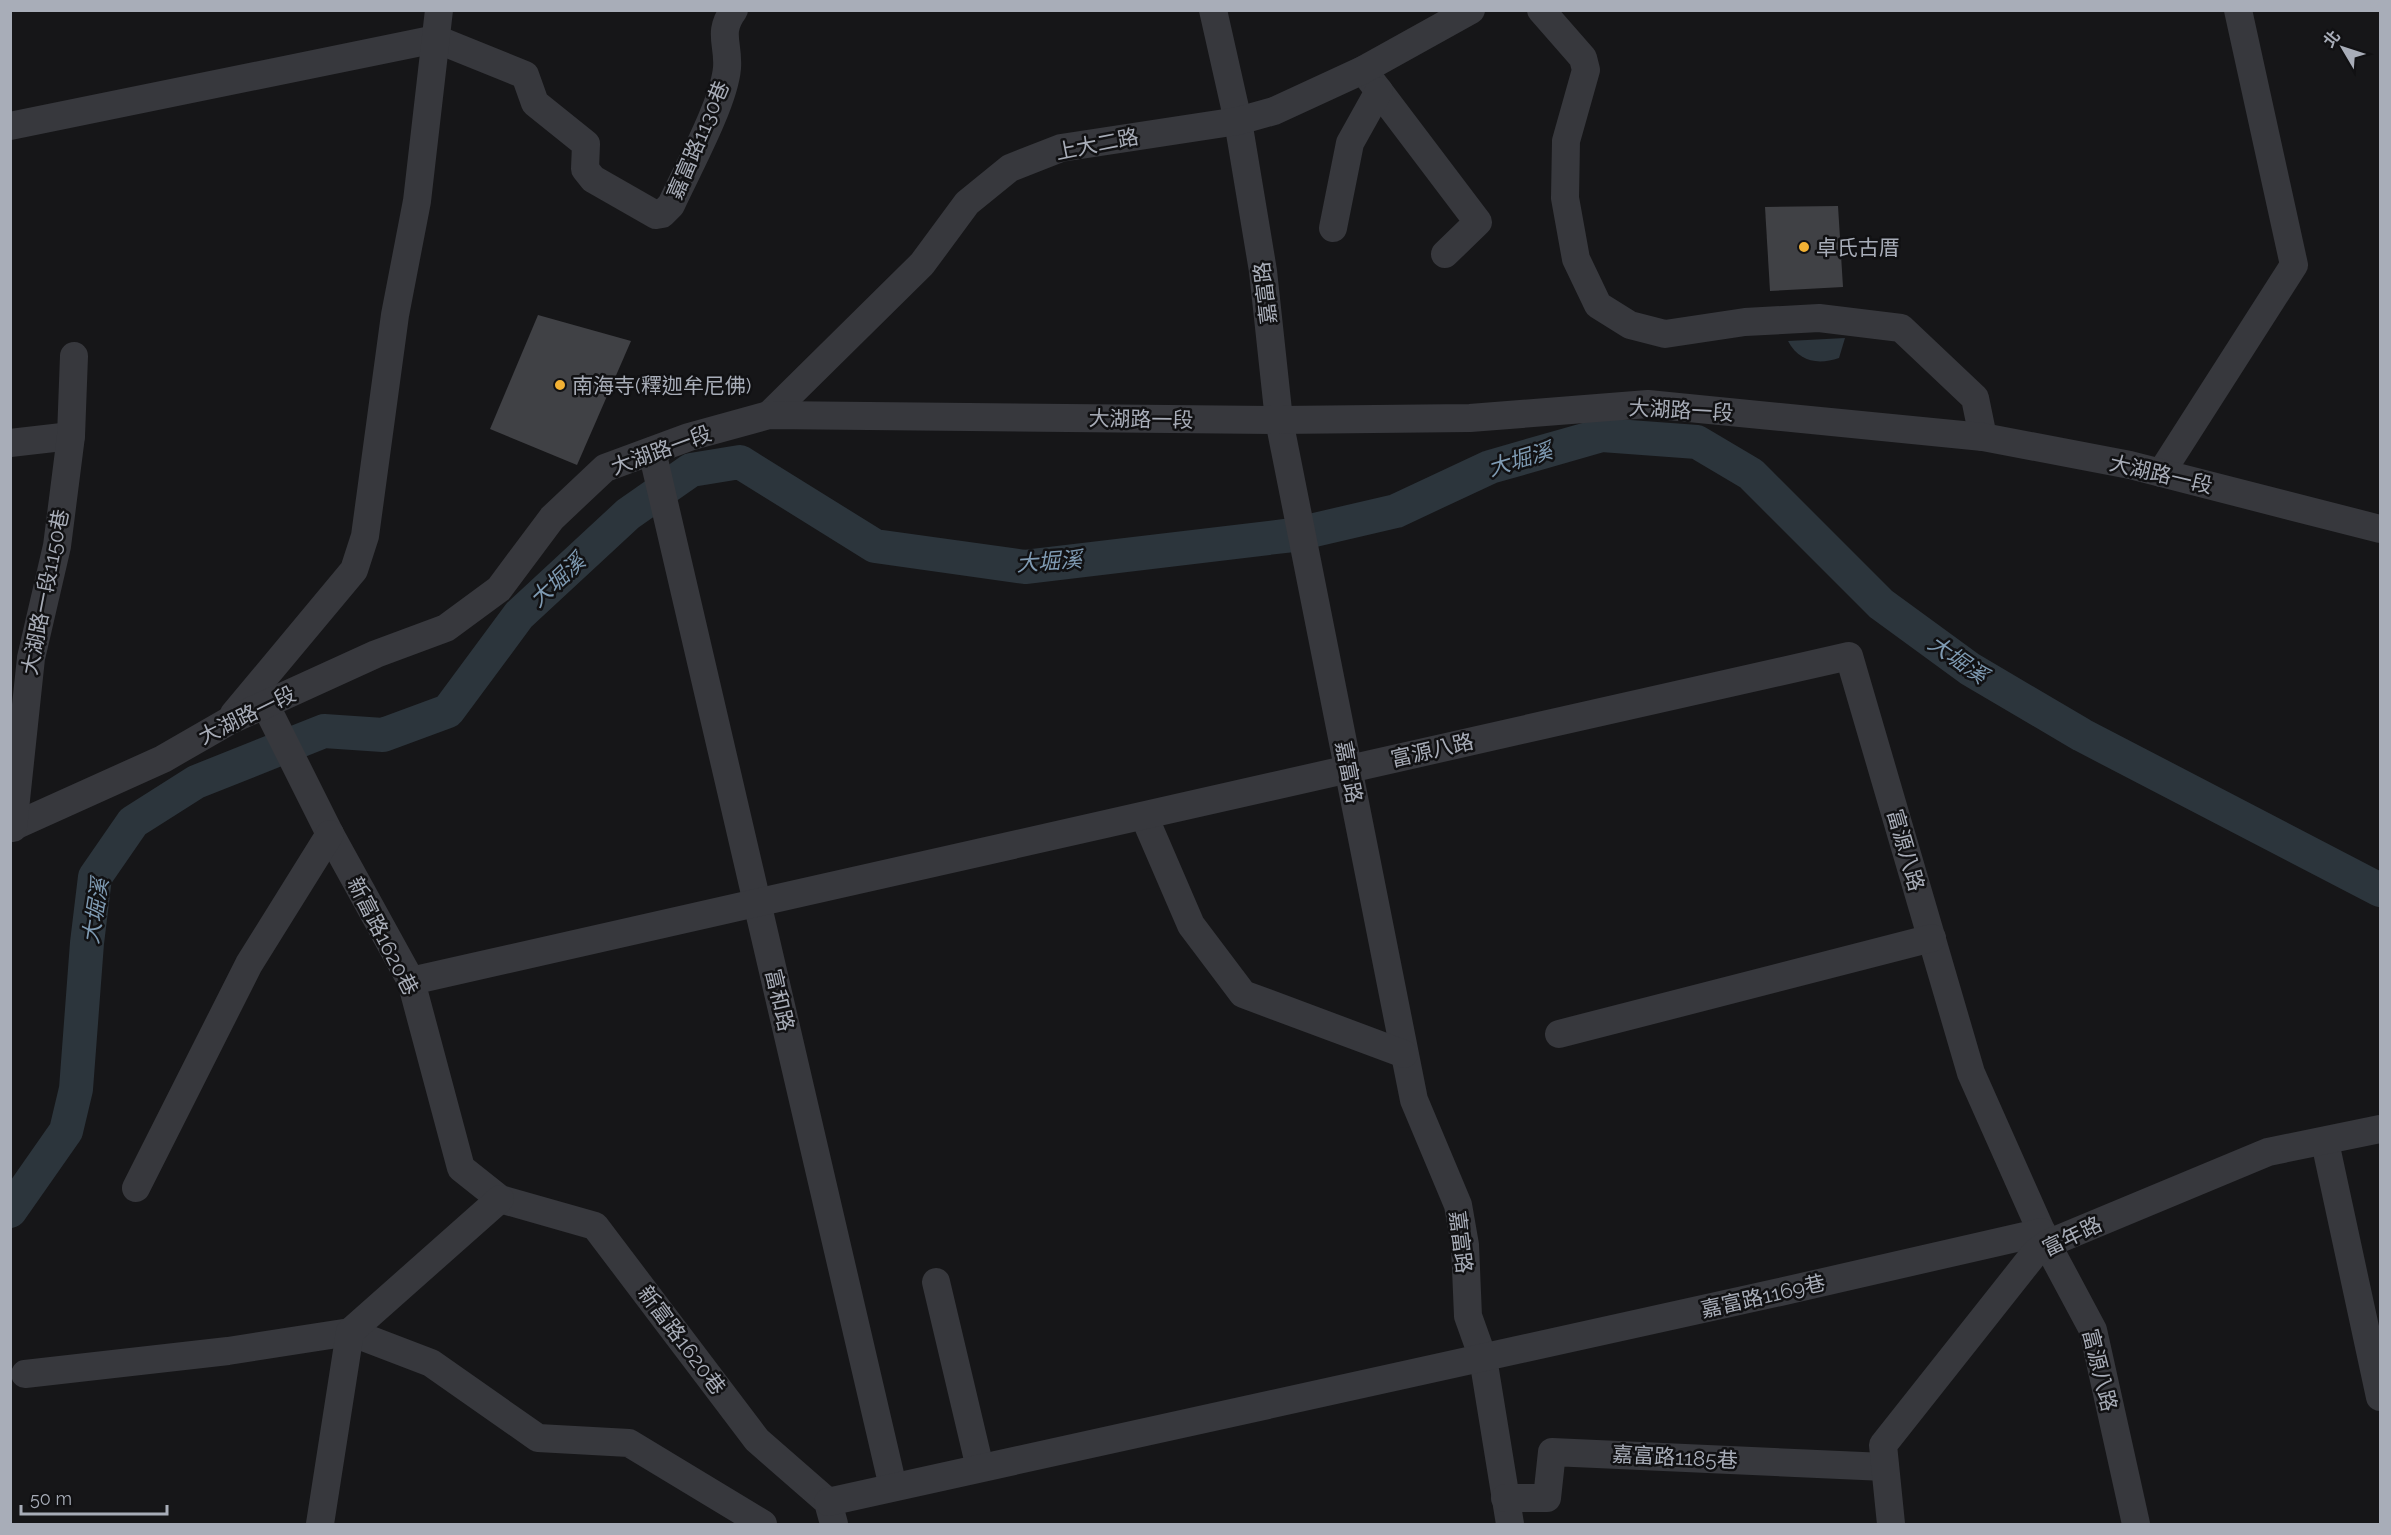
<svg xmlns="http://www.w3.org/2000/svg" width="2391" height="1535" font-family="Raleway,'Noto Sans TC',sans-serif">
<style>
.water{fill:#2c353c}
.lines{fill:none;stroke-linecap:round;stroke-linejoin:round}
.river{stroke:#2c353c;stroke-width:34}
.building{fill:#404145}
.minor{stroke:#37383d;stroke-width:28}
.poi-dot{fill:#f2b134;stroke:#111113;stroke-width:2}
.labels{text-anchor:middle;dominant-baseline:central;stroke-width:5;stroke-linejoin:round;paint-order:stroke}
.street-label{font-size:21px;fill:#a8adb8;stroke:#111113}
.poi-label{font-size:21px;fill:#a8adb8;stroke:#111113;text-anchor:start}
.water-label{font-size:22px;font-style:italic;fill:#7f9bb3;stroke:#111113}
</style>
<rect width="100%" height="100%" fill="#161618"/>
<path class="water" d="M1845,338L1839,358C1818,365 1799,362 1788,341Z"/>
<g class="lines">
<path class="river" d="M10,1211L66,1131L76,1089L87,943L95,877L133,822L196,782L324,731L383,735L448,711L519,615L628,514L691,470L740,462L875,546L1025,567L1293,535L1396,511L1490,467L1602,435L1697,442L1751,474L1881,604L1970,669L2082,735L2380,890"/>
</g>
<g class="building">
<path d="M1838,206L1843,287L1770,291L1765,207Z"/>
<path d="M538,315L631,341L577,465L490,429Z"/>
</g>
<g class="lines">
<g class="minor">
<path d="M1213,10L1238,121L1263,271L1279,420L1414,1100L1458,1205L1465,1245L1468,1316L1483,1358L1510,1524"/>
<path d="M1541,10L1583,58L1586,70L1566,141L1565,198L1576,259L1598,305L1630,325L1665,334L1745,322L1819,318L1901,328L1975,398L1983,437"/>
<path d="M1363,70L1478,222L1445,254"/>
<path d="M10,126L436,39L525,75L535,103L586,144L585,169L593,179L656,215L662,214L671,205C687,170 724,103 727,68C729,43 717,33 734,10"/>
<path d="M1333,228L1350,143L1379,91"/>
<path d="M769,415L922,264L967,203L1010,168L1061,148L1238,121L1274,111L1363,70L1471,10"/>
<path d="M10,443L71,436"/>
<path d="M652,451L893,1487"/>
<path d="M2161,473L2294,265L2238,10"/>
<path d="M265,704L330,834L411,981L461,1168L500,1199L595,1226L757,1440L828,1502L834,1524"/>
<path d="M234,714L354,570L365,536L395,315L417,201L439,10"/>
<path d="M1144,816L1191,925L1243,994L1404,1054"/>
<path d="M10,828L163,759L229,721L376,654L446,628L499,589L552,518L605,468L689,437L769,415L1279,420L1470,418L1648,404L1983,437L2130,465L2380,529"/>
<path d="M13,828L31,658L57,546L71,436L74,356"/>
<path d="M411,981L1849,656L1971,1073L2047,1244L2093,1330L2136,1524"/>
<path d="M1559,1034L1932,938"/>
<path d="M2325,1142L2380,1397"/>
<path d="M136,1188L249,964L330,834"/>
<path d="M936,1282L980,1468"/>
<path d="M25,1374L228,1351L350,1332L431,1363L538,1438L629,1443L763,1524"/>
<path d="M1505,1498H1547L1552,1452L1885,1467"/>
<path d="M828,1502L1780,1292L2042,1232"/>
<path d="M320,1524L350,1332L500,1199"/>
<path d="M1891,1524L1883,1445L2035,1253L2047,1244L2268,1152L2380,1129"/>
</g>
</g>
<g class="poi-dot">
<circle cx="1804" cy="247" r="6"/>
<circle cx="560" cy="385" r="6"/>
</g>
<g class="labels">
<g class="street-label">
<text transform="translate(698 140) rotate(-67)">嘉富路1130巷</text>
<text transform="translate(1097 144) rotate(-11)">上大二路</text>
<text transform="translate(1265 293) rotate(-97)">嘉富路</text>
<text transform="translate(1681 410) rotate(3)">大湖路一段</text>
<text transform="translate(1141 419) rotate(1)">大湖路一段</text>
<text transform="translate(661 450) rotate(-20)">大湖路一段</text>
<text transform="translate(2161 474) rotate(13)">大湖路一段</text>
<text transform="translate(45 592) rotate(-79)">大湖路一段1150巷</text>
<text transform="translate(247 715) rotate(-26)">大湖路一段</text>
<text transform="translate(1432 750) rotate(-13)">富源八路</text>
<text transform="translate(1349 772) rotate(79)">嘉富路</text>
<text transform="translate(1906 850) rotate(74)">富源八路</text>
<text transform="translate(383 936) rotate(63)">新富路1620巷</text>
<text transform="translate(780 1000) rotate(77)">富和路</text>
<text transform="translate(2072 1236) rotate(-26)">富年路</text>
<text transform="translate(1461 1242) rotate(83)">嘉富路</text>
<text transform="translate(1763 1296) rotate(-13)">嘉富路1169巷</text>
<text transform="translate(682 1340) rotate(53)">新富路1620巷</text>
<text transform="translate(2100 1370) rotate(76)">富源八路</text>
<text transform="translate(1675 1457) rotate(3)">嘉富路1185巷</text>
</g>
<g class="poi-label">
<text x="1816" y="247">卓氏古厝</text>
<text x="572" y="385">南海寺(釋迦牟尼佛)</text>
</g>
<g class="water-label">
<text transform="translate(1520 459) rotate(-17)">大堀溪</text>
<text transform="translate(1049 561) rotate(-4)">大堀溪</text>
<text transform="translate(557 580) rotate(-43)">大堀溪</text>
<text transform="translate(1958 659) rotate(35)">大堀溪</text>
<text transform="translate(95 911) rotate(-81)">大堀溪</text>
</g>
</g>
<rect width="2391" height="1535" fill="none" stroke="#a8adb8" stroke-width="24"/>
<g transform="translate(2343 48) rotate(309)" stroke="#111113" stroke-width="4.5" paint-order="stroke">
<path d="M0-4.5L10 22L0 15L-10 22Z" fill="#a8adb8"/>
<text y="-9" font-size="16" font-weight="bold" text-anchor="middle" fill="#a8adb8">北</text>
</g>
<path d="M21 1505v9h146v-9" fill="none" stroke="#a8adb8" stroke-width="3"/>
<text x="30" y="1505" font-size="18" fill="#a8adb8" stroke="#111113" stroke-width="4.5" paint-order="stroke">50 m</text>
</svg>
